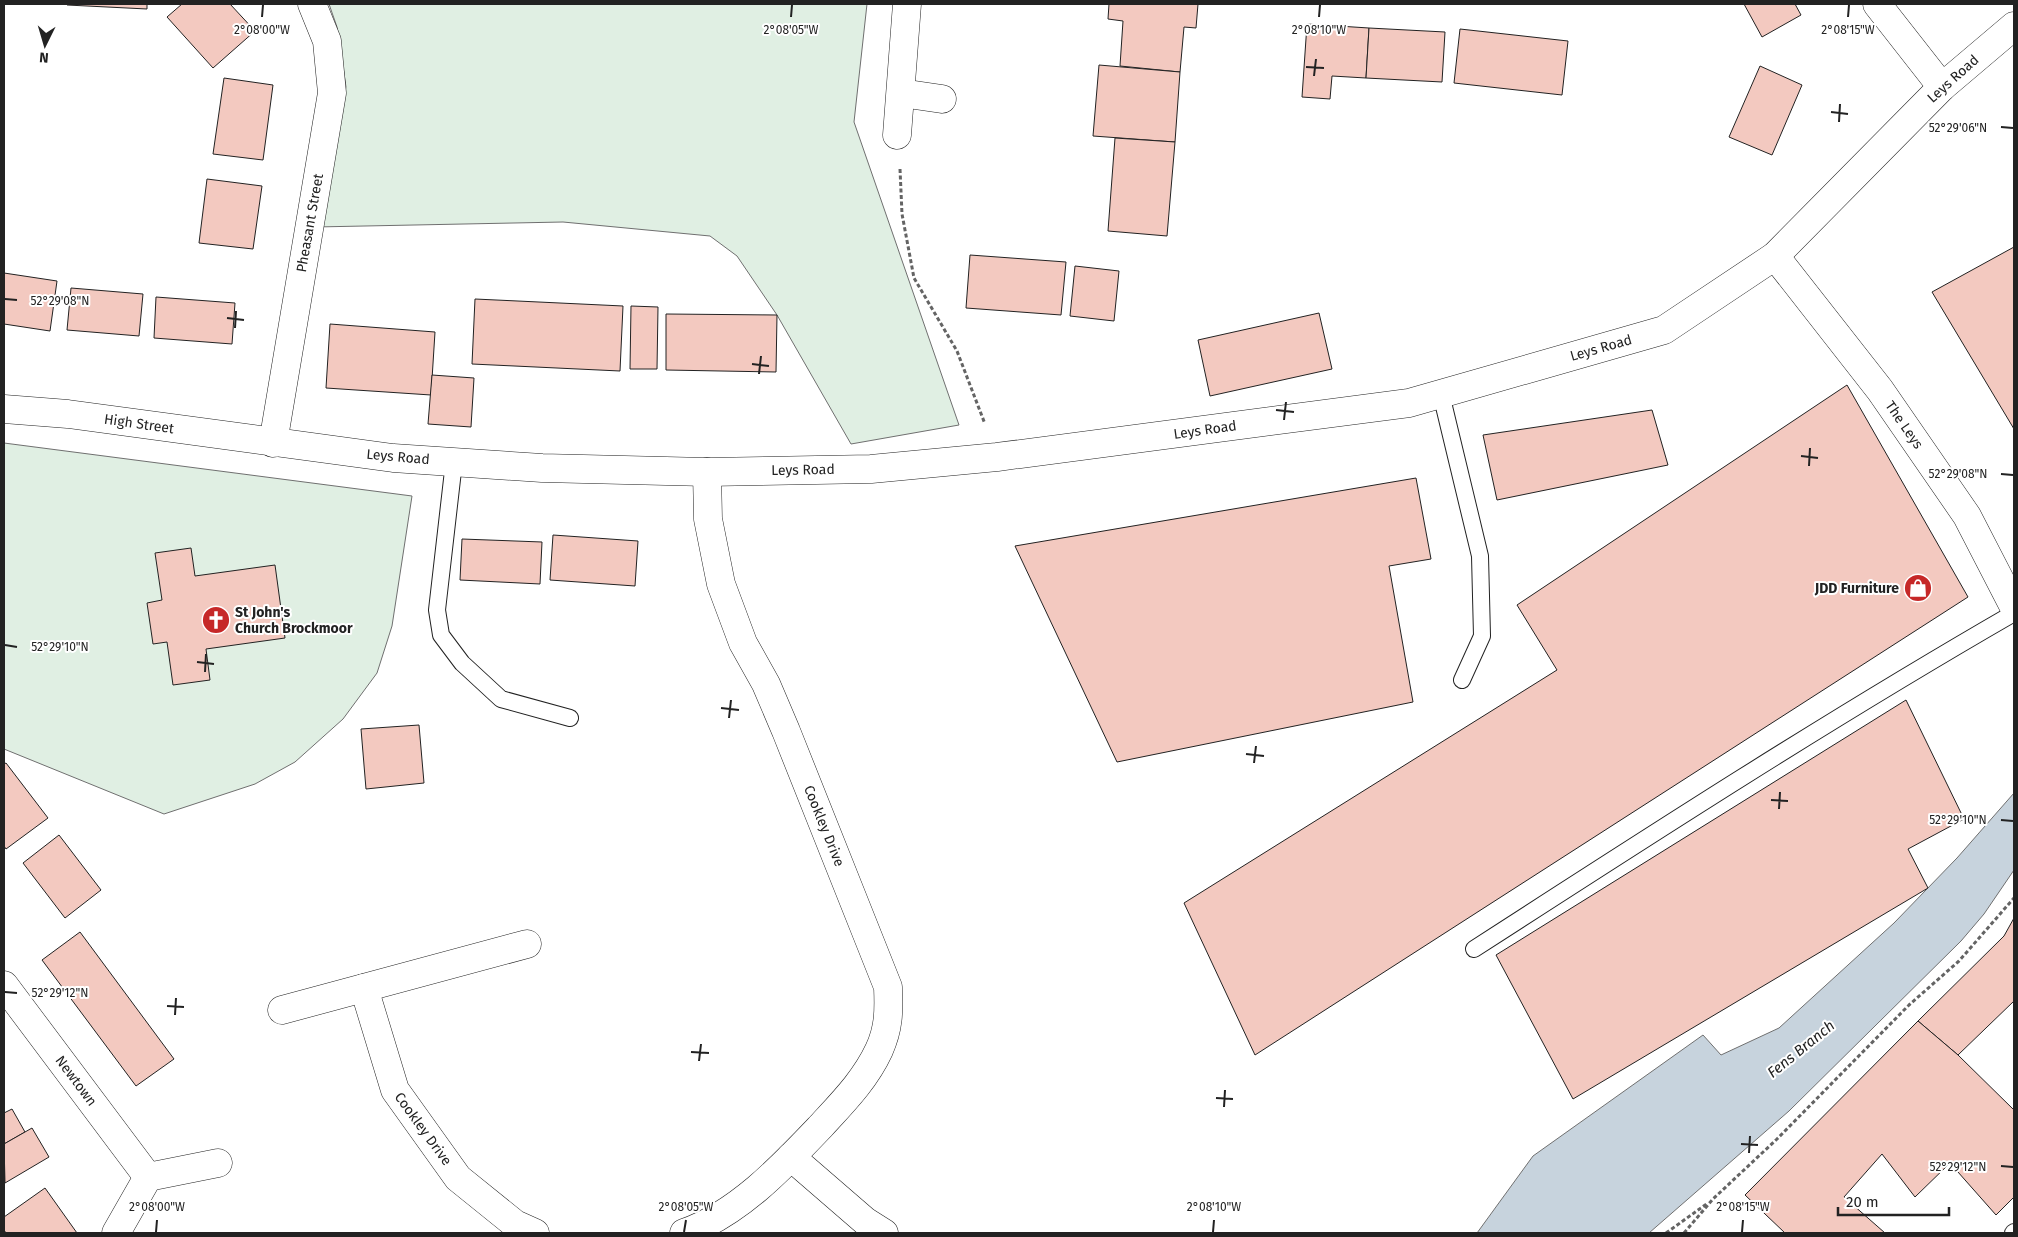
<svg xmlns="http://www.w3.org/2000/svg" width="2018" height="1237" font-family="'Fira Sans',sans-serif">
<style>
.green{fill:#e0efe3;stroke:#6f6f6f}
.water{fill:#c7d3dd;stroke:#6f6f6f}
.building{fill:#f3c9c0;stroke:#222}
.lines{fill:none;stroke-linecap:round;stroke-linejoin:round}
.service-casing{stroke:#222;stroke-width:18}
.minor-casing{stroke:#222;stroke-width:29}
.secondary-casing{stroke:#222;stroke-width:29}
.path{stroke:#646464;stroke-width:3;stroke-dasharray:4 2.5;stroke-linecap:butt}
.service{stroke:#fff;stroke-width:16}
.minor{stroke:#fff;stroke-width:28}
.secondary{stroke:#fff;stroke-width:28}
.ticks{fill:none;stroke:#222;stroke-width:2}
.labels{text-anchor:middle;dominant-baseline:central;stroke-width:4;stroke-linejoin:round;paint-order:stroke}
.street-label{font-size:14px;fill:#222;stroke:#fff}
.poi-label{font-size:14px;font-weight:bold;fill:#222;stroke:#fff;text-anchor:end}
.water-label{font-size:15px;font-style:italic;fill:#222;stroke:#fff}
.ticks-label{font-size:12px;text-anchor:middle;fill:#222;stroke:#fff;stroke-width:4;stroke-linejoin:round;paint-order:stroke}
</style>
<rect width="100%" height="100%" fill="#fff"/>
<g class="green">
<path d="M329,4H867L854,122L959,425L851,444L777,315L737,256L710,236L563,222L315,227L346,87L337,27Z"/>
<path d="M4,443L412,496L392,626L377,673L343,719L295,762L255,784L164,814L4,749Z"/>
</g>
<path class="water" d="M2014,793V870L1984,914L1961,941L1789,1111L1649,1233H1477L1533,1156L1703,1035L1721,1055L1779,1028L1894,923L1957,858Z"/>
<g class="building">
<path d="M67,4H147V9L67,5Z"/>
<path d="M182,4H230L255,31L213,68L167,17Z"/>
<path d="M1109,4H1198L1196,28L1184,27L1180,72L1120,66L1123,21L1108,19Z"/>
<path d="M1744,4H1795L1801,15L1762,37Z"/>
<path d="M1307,24L1369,28L1366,78L1332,76L1330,99L1302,97Z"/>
<path d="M1369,28L1445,32L1442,82L1366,78Z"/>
<path d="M1460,29L1568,41L1562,95L1454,83Z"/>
<path d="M1099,65L1180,72L1175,142L1093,136Z"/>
<path d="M1760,66L1802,85L1772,155L1729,137Z"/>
<path d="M224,78L273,85L263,160L213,154Z"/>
<path d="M1115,138L1175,142L1167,236L1108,231Z"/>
<path d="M207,179L262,186L253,249L199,243Z"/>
<path d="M2014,247V429L1932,292Z"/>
<path d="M970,255L1066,262L1061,315L966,308Z"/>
<path d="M1075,266L1119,271L1114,321L1070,316Z"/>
<path d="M4,273L57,281L50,331L4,324Z"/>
<path d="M71,288L143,294L139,336L67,330Z"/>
<path d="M156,297L235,303L232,344L154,338Z"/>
<path d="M475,299L623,306L620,371L472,364Z"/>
<path d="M631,306L658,307L657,369H630Z"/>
<path d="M1319,313L1332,369L1210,396L1198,340Z"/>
<path d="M666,314L777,315L776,372L666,370Z"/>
<path d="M330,324L435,332L431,395L326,388Z"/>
<path d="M432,375L474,378L471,427L428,424Z"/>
<path d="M1847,385L1968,597L1255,1055L1184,903L1557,670L1517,605Z"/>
<path d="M1652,410L1668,465L1497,500L1483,435Z"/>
<path d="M1416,478L1431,559L1389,566L1413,702L1117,762L1015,546Z"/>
<path d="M553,535L638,541L635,586L550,580Z"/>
<path d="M462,539L542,542L540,584L460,580Z"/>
<path d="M191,548L195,576L275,565L285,638L206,649L210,680L173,685L167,642L153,644L147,603L162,600L155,553Z"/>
<path d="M1906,700L1964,819L1908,849L1928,888L1573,1099L1496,955Z"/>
<path d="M419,725L424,783L366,789L361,729Z"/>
<path d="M6,763L48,818L6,849L4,846V764Z"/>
<path d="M59,835L101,890L65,918L23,863Z"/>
<path d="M2014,918V1001L1958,1055L1918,1021L2004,936Z"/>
<path d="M80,932L174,1059L136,1086L42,960Z"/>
<path d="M1918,1021L1958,1055L2014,1110V1197L1996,1215L1950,1163L1915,1197L1882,1154L1844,1197L1885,1233H1785L1745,1195Z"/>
<path d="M12,1109L25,1132L4,1144V1113Z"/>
<path d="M32,1128L49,1157L5,1183L4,1144Z"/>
<path d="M45,1188L77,1233H6L4,1230V1217Z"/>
</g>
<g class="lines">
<defs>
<g id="service">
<path d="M1441,394L1480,556L1482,636L1462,680"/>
<path d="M454,462L437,610L441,635L462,663L501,699L570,718"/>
<path d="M1474,949C1652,834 1830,719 2014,613"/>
<path d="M2013,1233L2014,1232"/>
</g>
<g id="minor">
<path d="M1877,4L1942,87"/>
<path d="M901,93L942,99"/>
<path d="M897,135L907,4"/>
<path d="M1775,256L1880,390L1967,516L2014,607"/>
<path d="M273,443L332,93L327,41L312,4"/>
<path d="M4,985L148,1177"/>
<path d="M364,988L395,1090L458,1178L515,1224L535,1233"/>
<path d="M282,1010L527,944"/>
<path d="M791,1157L865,1221L884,1233"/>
<path d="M116,1233L148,1177L218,1163"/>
<path d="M684,1233C738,1214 782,1167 821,1126C843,1102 865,1080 879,1050C889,1028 889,1011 888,987L786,731L766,684L743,643L721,584L708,519L707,472"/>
</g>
<path id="secondary" d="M4,409L68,414L393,458L542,468L707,472L871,469L997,457L1409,403L1664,330L1775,256L1942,87L2014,26"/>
</defs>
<use href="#service" class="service-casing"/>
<use href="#minor" class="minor-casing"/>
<use href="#secondary" class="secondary-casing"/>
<g class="path">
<path d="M900,169L902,214L914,278L957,351L985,424"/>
<path d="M1666,1233L1708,1203"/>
<path d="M1684,1233L1713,1199L1777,1139L1909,1005L1959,961L2014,898"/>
</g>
<use href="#service" class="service"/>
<use href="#minor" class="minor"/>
<use href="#secondary" class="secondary"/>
</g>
<path class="ticks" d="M262,17L263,5M791,17L792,5M1319,17L1320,5M1848,17L1849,5M1306,67L1324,68M1314,76L1316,59M1831,112L1848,114M1839,122L1840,104M2001,127L2013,128M5,299L17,300M227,318L244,320M235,328L236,311M752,364L769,366M759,374L761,356M1276,410L1294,412M1284,420L1286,402M1801,456L1818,458M1809,466L1810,448M2001,474L2013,475M5,645L17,647M197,662L214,664M205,672L206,654M721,708L739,710M729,718L731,700M1246,754L1264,756M1254,763L1256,746M1771,800L1788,801M1779,809L1780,792M2001,820L2013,821M5,992L17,993M167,1006L184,1007M175,1015L176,998M691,1052L709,1053M699,1061L701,1044M1216,1098L1233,1099M1224,1107L1225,1090M1741,1144L1758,1145M1749,1153L1750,1136M2001,1166L2013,1167M156,1232L157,1220M684,1232L686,1220M1213,1232L1214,1220M1742,1232L1743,1220"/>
<defs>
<symbol id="shop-disc" viewBox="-11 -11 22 22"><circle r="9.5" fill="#c62828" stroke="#fff"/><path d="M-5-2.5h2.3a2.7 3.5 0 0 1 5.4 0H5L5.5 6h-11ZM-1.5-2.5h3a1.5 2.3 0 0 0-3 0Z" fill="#fff"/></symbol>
<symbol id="church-disc" viewBox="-11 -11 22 22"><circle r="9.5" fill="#c62828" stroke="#fff"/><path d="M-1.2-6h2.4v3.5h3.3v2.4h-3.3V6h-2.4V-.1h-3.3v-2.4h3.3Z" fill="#fff"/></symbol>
</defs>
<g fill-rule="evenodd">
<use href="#shop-disc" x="1902" y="572" width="32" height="32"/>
<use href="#church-disc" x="200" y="604" width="32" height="32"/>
</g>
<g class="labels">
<g class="street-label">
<text transform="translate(1953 79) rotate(-42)">Leys Road</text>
<text transform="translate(310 223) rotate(-80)">Pheasant Street</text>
<text transform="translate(1601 348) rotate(-16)">Leys Road</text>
<text transform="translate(139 424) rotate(8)">High Street</text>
<text transform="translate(1904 425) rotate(55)">The Leys</text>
<text transform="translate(1205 430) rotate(-8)">Leys Road</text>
<text transform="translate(398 457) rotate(5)">Leys Road</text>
<text transform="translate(803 470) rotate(-1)">Leys Road</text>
<text transform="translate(824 826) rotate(68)">Cookley Drive</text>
<text transform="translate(76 1081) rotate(53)">Newtown</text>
<text transform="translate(423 1129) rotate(54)">Cookley Drive</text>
</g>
<g class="poi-label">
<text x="1899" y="588">JDD Furniture</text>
<text x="235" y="612" text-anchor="start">St John's<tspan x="235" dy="16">Church Brockmoor</tspan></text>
</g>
<g class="water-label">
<text transform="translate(1801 1049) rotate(-39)">Fens Branch</text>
</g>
</g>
<g class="ticks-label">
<text x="262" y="34">2°08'00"W</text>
<text x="791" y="34">2°08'05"W</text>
<text x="1319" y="34">2°08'10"W</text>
<text x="1848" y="34">2°08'15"W</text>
<text x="1958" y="132">52°29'06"N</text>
<text x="60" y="305">52°29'08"N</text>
<text x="1958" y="478">52°29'08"N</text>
<text x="60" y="651">52°29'10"N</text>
<text x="1958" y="824">52°29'10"N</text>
<text x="60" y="997">52°29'12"N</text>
<text x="1958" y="1171">52°29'12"N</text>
<text x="157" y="1211">2°08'00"W</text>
<text x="686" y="1211">2°08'05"W</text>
<text x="1214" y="1211">2°08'10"W</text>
<text x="1743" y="1211">2°08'15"W</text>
</g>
<rect width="2018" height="1237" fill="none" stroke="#222222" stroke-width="10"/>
<g transform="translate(45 45) rotate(185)" stroke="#ffffff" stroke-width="4" paint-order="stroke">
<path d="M0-4L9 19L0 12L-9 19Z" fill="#222222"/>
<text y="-8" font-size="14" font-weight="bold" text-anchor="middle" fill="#222222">N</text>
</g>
<path d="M1838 1207v8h111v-8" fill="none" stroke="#222222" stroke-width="2.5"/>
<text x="1846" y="1207" font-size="15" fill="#222222" stroke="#ffffff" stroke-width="4" paint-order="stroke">20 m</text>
</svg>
